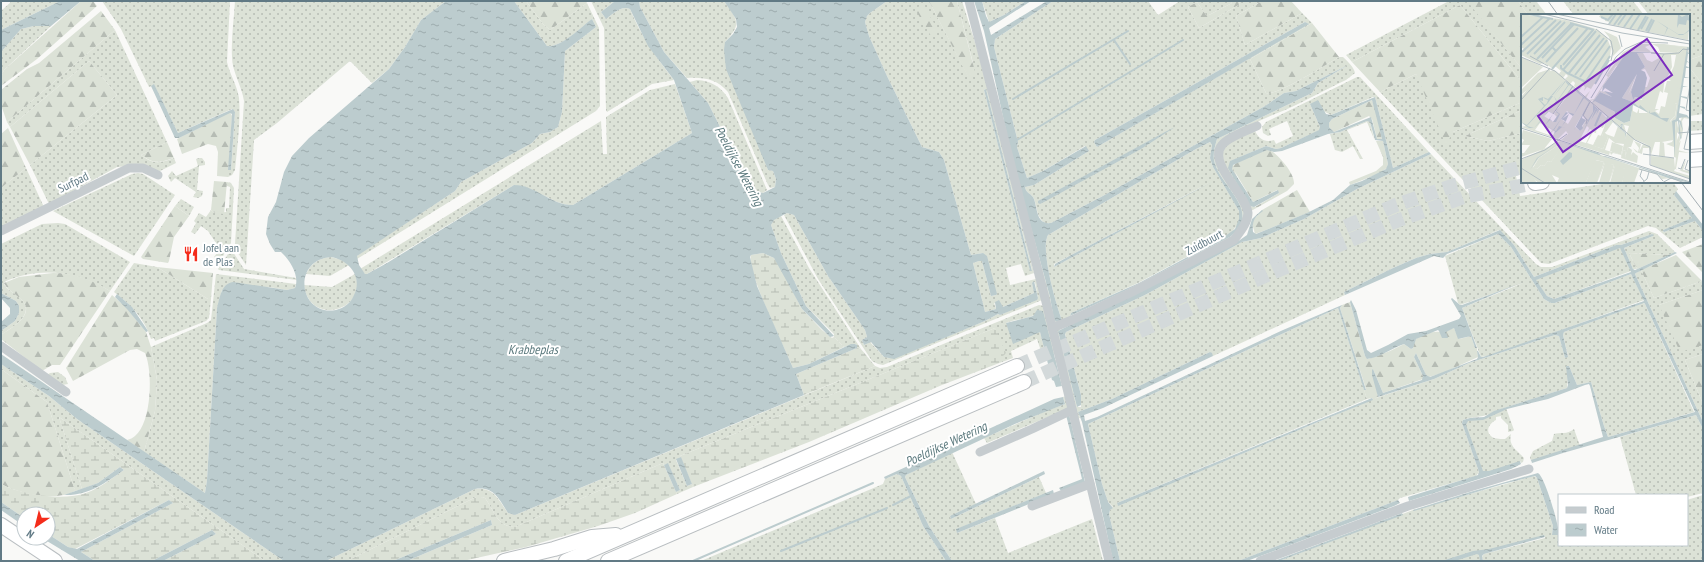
<svg xmlns="http://www.w3.org/2000/svg" width="1704" height="562" font-family="'PT Sans Narrow',sans-serif">
<style>
.grass{fill:url(#grass-dots);fill-rule:evenodd}
.forest{fill:url(#forest-firs)}
.wetland{fill:url(#wetland-marsh)}
.water{fill:url(#water-ripples);fill-rule:evenodd}
.lines{fill:none;stroke-linecap:round;stroke-linejoin:round}
.stream{stroke:#bcccce;stroke-width:2}
.highway-tunnel{stroke:#d3d9da;stroke-width:14;stroke-dasharray:14 7;stroke-linecap:butt}
.highway-casing{stroke:#b9bec1;stroke-width:16}
.minor{stroke:#c6cccf;stroke-width:9}
.highway{stroke:#fff;stroke-width:14}
.tram{stroke:#a4aeb3;stroke-width:1}
.labels{text-anchor:middle;dominant-baseline:central;stroke-width:4;stroke-linejoin:round;paint-order:stroke}
.street-label{font-size:12px;fill:#617a85;stroke:#fff}
.poi-label{font-size:12px;fill:#617a85;stroke:#fff;text-anchor:start}
.water-label{font-size:13px;font-style:italic;fill:#5c7a7e;stroke:#fff}
.inset-river{fill:none;stroke:#bcccce;stroke-width:2}
.inset-road{fill:none;stroke:#b3bec2;stroke-width:1}
.view{fill:#7b2cbf;fill-opacity:0.15;stroke:#7b2cbf;stroke-width:2}
.inset-edge{fill:none;stroke:#617a85;stroke-width:2}
</style>
<defs>
<pattern id="grass-dots" width="8" height="8" patternUnits="userSpaceOnUse"><rect width="8" height="8" fill="#dce2d7"/><path d="M2 2h.1M6 6h.1" fill="none" stroke="#b6bcb4" stroke-width="1.8" stroke-linecap="round"/></pattern>
<pattern id="forest-firs" width="22" height="20" patternUnits="userSpaceOnUse"><rect width="22" height="20" fill="#dce2d7"/><path d="M5 1l3.5 6h-7zM16 11l3.5 6h-7z" fill="#b6bcb4"/></pattern>
<pattern id="wetland-marsh" width="20" height="14" patternUnits="userSpaceOnUse"><rect width="20" height="14" fill="#dce2d7"/><path d="M1 5h8M5 5V1M11 12h8M15 12V8" fill="none" stroke="#b6bcb4"/></pattern>
<pattern id="water-ripples" width="26" height="14" patternUnits="userSpaceOnUse"><rect width="26" height="14" fill="#bcccce"/><path d="M2 4q2-2 4 0t4 0M15 11q2-2 4 0t4 0" fill="none" stroke="#9cabad"/></pattern>
</defs>
<rect width="100%" height="100%" fill="#f9f9f7"/>
<g class="grass">
<path d="M12,1H60L1,30V11Z"/>
<path d="M102,1H230L227,62C230,75 237,85 239,98C241,118 237,149 235,170L232,175L228,177V170H231L235,112L232,109L178,133L154,85L149,87L121,29Z"/>
<path d="M235,1H446L421,20L405,47L389,69L372,83L350,61L277,123L254,140L246,265L236,250L235,244L244,101C242,86 232,72 232,57C231,38 234,19 235,1Z"/>
<path d="M514,1H526L543,24L550,30L587,3L599,28L600,106L596,111L357,259V256L362,252L455,191L461,182L532,143L540,134L550,132L558,127L562,112L565,51L596,27L592,19C581,28 561,48 547,46Z"/>
<path d="M591,1H615L601,12L606,19C613,14 621,5 630,9C640,34 657,59 674,80L652,84L607,112L606,110L604,28Z"/>
<path d="M639,1H724C737,20 743,23 725,42L768,170L773,171L776,179L775,187L770,188L768,185L728,92C717,79 704,77 687,78L664,52L640,7Z"/>
<path d="M887,1H929L968,76L973,63L957,1H962L986,77L1034,273L1025,276L1021,264L1006,268L1010,285L1036,279L1042,300L883,365L878,364L872,361L818,279L784,215L787,213L794,215L828,276L865,330L867,337L862,340L864,345L870,342L884,357L894,358L985,321L998,314L1000,315L1038,298L1035,282L1032,283L1034,293L1003,307L994,303L996,309L985,312L973,263L979,261H982L991,296L996,295L983,253L971,255L944,160L939,152L922,147L887,76L869,36L865,22L867,16L870,13ZM986,89L1032,270V271H1030L984,90Z"/>
<path d="M982,1H1026L1004,15L989,22Z"/>
<path d="M1053,1H1148L1158,15L1180,1H1231L1232,3L1209,15H1206L1197,2L1188,7L1199,28L1240,4L1239,1H1262L1236,16L1245,45L1302,13L1312,23L1250,59L1266,93C1277,96 1327,64 1339,57H1343C1347,61 1354,67 1355,73L1346,80C1322,91 1299,105 1275,114C1263,119 1226,135 1219,145C1199,175 1273,204 1232,238L1141,287L1139,285L1230,237C1264,211 1219,187 1214,160C1213,153 1215,146 1217,139L1312,93L1318,83L1348,65L1296,91L1284,93L1265,106L1101,197L1051,223H1045C1035,216 1038,206 1033,197C1030,193 1026,193 1025,187L1034,185L1089,151L1085,146L1043,171L1027,178L1017,147L1018,142L994,47L995,39ZM1305,22L1308,24L1097,147L1094,142L1095,140Z"/>
<path d="M1449,1H1468L1522,69V82L1460,5L1352,62L1346,55Z"/>
<path d="M1518,1H1536L1547,15H1528Z"/>
<path d="M1563,1H1633L1644,15H1574Z"/>
<path d="M1638,1H1703V55L1689,60V15H1649Z"/>
<path d="M34,26H51L4,70L1,77V52L21,29Z"/>
<path d="M115,30L167,142L141,155C154,165 160,163 174,158L176,163L160,171L128,166L117,167L49,204L30,165L117,95L89,61L10,127L7,122Z"/>
<path d="M1689,67L1703,85V114L1689,116Z"/>
<path d="M1416,74L1453,132L1522,102V110L1465,136L1488,141L1522,133V174L1516,176L1520,196L1616,182H1673L1678,189L1674,195L1693,218L1663,230V231L1664,232L1695,221L1703,231V237L1680,248L1656,228L1648,226L1549,264L1541,263L1380,92Z"/>
<path d="M1357,77H1360L1429,152L1393,168L1375,97H1373L1331,115L1310,104L1320,127V130L1281,148L1276,149L1266,146L1231,161L1249,209L1221,160L1225,144L1255,131C1259,139 1265,143 1274,140L1276,144L1293,136L1287,121L1269,129L1271,135L1268,136L1263,133L1262,127L1266,122Z"/>
<path d="M697,80C711,81 720,86 728,98L767,190L763,193L754,191L748,182L708,103L690,82Z"/>
<path d="M675,84L692,133L573,205C557,205 552,198 538,193C531,189 522,188 514,185L367,274H365L360,269L601,121L603,154H607L606,117L650,90Z"/>
<path d="M1367,121L1370,122L1374,139L1367,122L1347,130L1363,159H1360L1353,146L1342,152L1335,150L1330,134L1340,132Z"/>
<path d="M1689,121H1703V130L1689,131Z"/>
<path d="M1210,142L1212,145L1210,158L1213,167L1238,209L1240,214L1238,224L1231,233L1138,283L1071,313L1070,316L1072,318L1057,324L1054,323L1022,201H1023L1050,297L1054,320L1057,322L1062,320C1056,305 1040,248 1048,235L1196,149ZM1211,182L1054,267V264L1073,254Z"/>
<path d="M1431,154L1536,264L1541,267H1552L1649,231L1657,234L1675,252L1669,255L1629,253L1637,269H1633L1624,248L1653,236L1652,234L1621,245H1616L1534,277L1514,245L1499,230L1447,252L1430,254L1416,258L1393,268L1344,292L1345,295L1213,356L1210,352L1112,399L1078,412L1080,418L1077,419L1056,330L1073,321L1058,331L1077,407H1081V395L1065,333L1066,332L1145,295L1242,242L1261,238L1304,219L1357,189Z"/>
<path d="M199,158H202L205,162V165L199,166L197,190L203,191L202,196L198,198L193,197L196,192L175,178L171,182L168,176L172,171L176,176L198,166L196,159Z"/>
<path d="M26,168L43,205L42,208L1,228V188Z"/>
<path d="M138,173L143,174L175,195L134,256L53,211L132,174Z"/>
<path d="M227,182L231,183L234,188L231,243L220,261L214,257L220,249L208,231L201,226L195,234L191,232L196,223L194,221L199,213L206,217L211,210L215,213L226,212V208H229L230,187L227,186Z"/>
<path d="M181,199L194,207L189,216L175,206Z"/>
<path d="M781,216L809,268L861,349L857,348L856,344L844,347L834,337V334L806,306L781,253L771,225L773,220Z"/>
<path d="M58,223L65,224L130,262L110,291C78,272 42,266 6,281L4,283L5,286C10,292 18,295 23,301C34,316 11,328 1,335V331L15,321L19,313V306L16,301L1,293V244L42,224Z"/>
<path d="M1498,234L1511,247L1544,299L1551,303H1555L1631,274L1644,300L1492,355L1481,357L1462,308L1523,283L1460,305L1458,303L1445,256Z"/>
<path d="M1620,247L1631,271L1554,299L1547,296L1535,280Z"/>
<path d="M230,251L233,252L244,269L296,278L297,280L219,270L218,269Z"/>
<path d="M331,257L342,260L349,265L330,276L306,274C311,263 319,258 331,257Z"/>
<path d="M134,263L157,267L208,299H211L209,318L206,321L155,341L154,338L151,339C145,319 130,304 114,292Z"/>
<path d="M1641,270L1654,298L1702,281L1703,283V290L1659,305L1703,345V354L1685,360L1703,404V422L1635,274L1636,273Z"/>
<path d="M216,274L296,284L295,288L287,290L269,287L222,290L217,308L207,480L205,493L144,452L155,411L157,380L151,347L207,323L211,320Z"/>
<path d="M355,274C369,311 309,327 304,285L332,287Z"/>
<path d="M1643,303L1645,304L1694,412L1608,437L1604,426L1591,382L1577,385L1569,366L1567,388L1492,412L1506,408L1514,430L1513,431L1508,432V425L1501,418V416L1496,417V420C1490,423 1484,431 1492,437C1495,439 1502,439 1505,439L1511,434C1508,446 1517,450 1524,458L1523,462L1521,463V461L1517,466L1483,477L1464,423L1470,419L1481,420L1489,414C1481,418 1472,416 1463,420L1462,423L1479,472L1476,476L1400,498L1398,500L1238,561H1120L1109,514L1110,510L1113,507L1108,502L1102,484L1088,424L1338,308L1367,399L1117,503L1118,505L1376,398L1434,379L1469,363L1555,335L1559,336L1565,358L1568,356L1563,335L1564,332Z"/>
<path d="M1039,305L1044,306L1054,353L1053,354L1036,314C1028,319 1015,319 1006,323L1040,332L1046,356L1042,354L1037,339L1011,351L1013,358L1002,362L995,328L680,456L681,457L676,460L687,486L692,484L693,487L677,494L676,492L680,490L668,464L664,465L663,463L515,527C497,527 494,510 485,498L481,497H476L347,561H326L475,489C494,487 498,499 508,513L515,515L875,366L880,368L887,367Z"/>
<path d="M1,364L49,396L77,419L284,561H265L59,417L82,489L75,491L47,402L1,369Z"/>
<path d="M58,372L65,377L68,384L62,385L47,375L50,373Z"/>
<path d="M1066,396L1069,408L987,443L984,438L1046,411L1065,404L1063,397Z"/>
<path d="M1696,415L1703,429V493L1687,497V495H1636L1620,437Z"/>
<path d="M1574,429L1580,446L1531,461L1530,457L1533,451L1552,441L1554,434C1560,432 1567,435 1574,429Z"/>
<path d="M952,452L976,504L950,516L951,519L1039,477L1046,493L957,529V533L995,518L1008,553L1092,519L1103,561H952L929,526L905,477L906,475Z"/>
<path d="M897,474L901,476L923,526L946,561H701L883,484L885,479Z"/>
<path d="M1534,476L1537,478L1553,526L1552,535H1559V545H1687V500L1703,495V561H1483L1482,557L1484,554L1545,538V536L1480,552L1482,561H1279L1413,510Z"/>
</g>
<g class="forest">
<path d="M81,1H93L97,6L37,59L1,86V77L4,70Z"/>
<path d="M526,1H586L587,3L550,30L543,24Z"/>
<path d="M929,1H957L975,72L968,77Z"/>
<path d="M1231,1H1239L1240,4L1199,28L1188,7L1197,2L1206,15H1209L1232,3Z"/>
<path d="M1262,1H1291L1302,13L1245,45L1236,16Z"/>
<path d="M1467,1H1518L1528,15H1522V69Z"/>
<path d="M923,4L939,32L931,36L915,9Z"/>
<path d="M1460,5L1522,82V102L1453,132L1446,145L1416,74L1380,92L1352,62Z"/>
<path d="M101,11L115,30L7,122L1,105V90L27,69L39,63Z"/>
<path d="M1312,23L1339,57C1327,64 1277,96 1266,93L1250,59Z"/>
<path d="M1703,55V85L1689,67V60Z"/>
<path d="M89,61L117,95L30,165L10,127Z"/>
<path d="M1372,100L1376,111L1382,139H1377L1372,119L1369,116L1334,132L1329,127V123L1332,119Z"/>
<path d="M1522,110V133L1488,141L1465,136Z"/>
<path d="M230,112L232,116L228,177L217,176L218,152L216,146L208,144L182,154L177,139Z"/>
<path d="M8,128L26,168L1,188V134Z"/>
<path d="M1376,141H1383L1388,164L1387,168L1378,174L1350,185L1349,182L1376,171L1383,165V157Z"/>
<path d="M167,142L174,158C159,163 154,164 141,155Z"/>
<path d="M1268,149C1277,153 1295,173 1294,184L1287,191L1251,211L1250,206L1255,207L1279,193L1277,190L1253,202L1232,167C1236,161 1260,152 1268,149Z"/>
<path d="M214,181L227,182L224,214L215,213L211,210Z"/>
<path d="M1297,190L1310,212L1266,230L1255,234L1252,223L1255,218L1262,210Z"/>
<path d="M175,206L189,216L174,237L169,261L168,263L143,259L141,257Z"/>
<path d="M1703,244V273L1682,252Z"/>
<path d="M1629,253L1669,255L1637,269Z"/>
<path d="M1676,255L1702,281L1654,298L1641,270Z"/>
<path d="M157,267L213,273L211,299H208Z"/>
<path d="M53,273C75,273 92,280 110,291L60,365H52L42,371L1,339V335C11,328 36,315 22,300C16,294 8,291 4,283L19,277Z"/>
<path d="M1703,290V345L1680,352L1659,305Z"/>
<path d="M112,295L127,308L146,332L151,347L157,380L155,411L144,452L127,440C130,439 133,438 135,436C152,422 153,371 145,353L137,349L130,350L73,381L66,368Z"/>
<path d="M1350,302L1365,356L1368,359L1390,351L1404,344L1411,349L1413,348L1414,341C1422,333 1436,330 1446,333V331L1454,328L1459,339L1471,336L1475,348H1477L1478,357L1445,372L1429,377L1426,375L1416,353L1414,357L1423,376V379L1383,393L1373,369L1378,397L1373,400L1372,398L1367,399L1364,390L1366,389L1340,308L1342,305Z"/>
<path d="M1703,354V404L1685,360Z"/>
<path d="M1,369L47,402L75,491C54,502 21,494 1,484Z"/>
</g>
<g class="wetland">
<path d="M763,253L774,258L778,263L802,309L822,330L832,338L834,337L844,347L809,364L793,368C785,348 746,271 751,255Z"/>
<path d="M995,328L1006,353L1002,357V362L942,385L809,442L693,487L680,456Z"/>
<path d="M857,348L861,349L875,366L804,395L796,374Z"/>
<path d="M59,417L265,561H163L216,534L212,530L152,561H95L81,552L173,503L169,500L75,549L68,547L48,534V514H24V518L1,502V484C22,495 64,501 86,493C100,488 112,478 124,470L120,467L98,483L82,489Z"/>
<path d="M663,463L677,494L635,513L598,526L526,547L463,561H407L492,525L491,520L393,561H347L476,497H481L485,498C494,510 497,527 515,527Z"/>
</g>
<g class="water">
<path d="M60,1H81L51,26H34L21,29L1,52V30Z"/>
<path d="M446,1H514L547,46C561,48 581,27 592,19L596,27L565,51L562,112L558,127L550,132L540,134L532,143L461,182L455,191L357,256L359,265L365,274H367L387,263L514,185C536,185 550,205 573,205L692,133L674,80L648,46L630,9C621,5 613,14 606,19L601,12L615,1H639L640,7L664,52L708,103L748,182L754,191L763,193L775,187L776,179L773,171L768,170L726,69L724,50L725,42L733,34L737,27L736,19L724,1H887L870,13L867,16L865,22L869,36L887,76L922,147L939,152L944,160L971,255L983,253L987,256L997,294L996,295L991,296L982,261H979L973,263L985,312L996,309L995,302L999,300L1003,307L1034,293L1032,283L1034,281L1038,298L1037,300L1000,315L998,314L985,321L894,359L884,357L871,342L864,345L862,340L867,337L865,330L828,276L794,215L787,213L774,220L771,225L781,253L806,306L834,336L830,337L802,309L774,258L763,253L751,255L750,257L757,286L793,368L809,364L851,344H855L857,345V348L796,374L804,395L515,515L508,513C499,499 494,486 475,489L326,561H284L77,419L49,396L1,364V354L205,493L207,480L217,308C220,297 221,284 233,282L287,290L295,288C300,276 290,260 281,252H275L270,244L266,234L268,217L276,202L284,172L292,156L309,138L389,69L405,47L421,20ZM331,257C349,260 363,277 354,295C351,303 344,308 336,310C299,317 291,260 331,257Z"/>
<path d="M974,1H982L986,16L989,22L1004,15L1026,1H1031L989,28L991,35L1047,1H1053L995,39L994,47L1018,142L1017,147L1027,178L1043,171L1086,146L1089,151L1034,185L1025,187C1026,193 1030,193 1033,197C1038,206 1035,225 1051,223L1101,197L1265,106L1284,93L1296,91L1348,65L1318,83L1312,93L1217,139C1215,146 1213,153 1214,160C1219,187 1264,211 1230,237L1125,291L1070,316L1071,313L1139,283L1221,239L1235,229L1239,219V211L1213,167L1210,158L1212,145L1210,142L1196,149L1048,235C1040,248 1056,305 1062,320L1057,322L1054,320L1050,297L1013,162L984,31Z"/>
<path d="M1305,22L1309,24L1097,147L1094,142L1095,140Z"/>
<path d="M154,84L178,133L233,109L235,112L231,170H228L232,114L230,113L179,138H175L151,86Z"/>
<path d="M986,89L1032,271H1030L984,90Z"/>
<path d="M1375,97L1393,168L1429,152L1431,154L1357,189L1304,219L1261,238L1242,242L1145,295L1066,332L1065,334L1081,395V405L1077,407L1058,331L1237,242L1247,235L1252,219L1262,210L1263,211C1254,217 1252,222 1253,232L1256,234L1307,213L1333,200L1350,185L1362,181L1386,169L1388,164L1383,141L1375,140L1370,122L1367,121L1340,132L1328,134L1282,151L1274,152L1267,150L1233,165L1232,169L1253,202L1278,190L1279,193L1254,207L1250,206L1228,168L1230,161L1266,146L1276,149L1281,148L1319,130L1320,127L1310,104L1318,100L1326,114L1331,115ZM1372,100L1382,139H1377L1371,117L1334,132L1329,127V123L1332,119Z"/>
<path d="M1175,127L1141,149L1044,202L1040,204L1038,203V201L1165,132Z"/>
<path d="M1212,182L1054,267L1055,264L1073,254Z"/>
<path d="M1676,191L1703,225V231L1695,221L1664,232L1663,231V230L1692,218L1674,195Z"/>
<path d="M1500,230L1514,245L1534,277L1616,245H1621L1652,234L1654,235L1653,236L1624,248L1633,269L1635,270L1675,252L1677,253L1636,273L1635,274L1703,422V429L1696,415L1563,453L1532,463L1531,460L1603,437L1590,386L1589,384L1585,385L1548,399L1507,409L1483,420L1468,421L1466,425L1483,471H1489L1520,461L1521,464L1511,469L1409,501L1408,497L1478,475L1479,472L1462,423L1463,420L1470,418L1484,417L1494,411L1567,388L1568,385L1566,366H1569L1577,385L1591,382L1604,426L1608,437L1695,412L1645,304L1644,303L1564,332L1563,335L1568,357L1565,358L1559,336L1555,335L1469,363L1434,379L1378,397L1372,375V370L1373,369L1383,393L1422,380L1423,376L1414,357L1416,353L1426,375L1430,377L1477,359L1478,357L1477,351H1478L1481,357H1483L1644,301L1631,274L1555,303H1551L1544,299L1511,247L1498,234L1447,254L1443,258L1434,256L1345,295L1344,292L1393,268L1416,258L1430,254L1447,252ZM1620,248L1631,272L1554,299L1547,296L1536,280Z"/>
<path d="M1521,283L1523,282L1462,308L1477,348H1475L1471,336L1458,339L1454,328L1446,332L1448,338H1442L1439,331L1438,330L1416,339L1413,348L1411,349L1404,344C1392,348 1381,357 1367,359L1365,356L1350,302L1351,300L1356,310L1367,350L1371,353L1388,345L1408,334L1426,331L1459,319L1461,316L1451,299L1452,298L1460,305H1462Z"/>
<path d="M1,293L16,301L19,306V313L15,321L1,331V322L10,314V308L1,298Z"/>
<path d="M117,294L132,307L148,331L146,332L127,309L115,297Z"/>
<path d="M1342,305L1340,308L1366,390H1364L1338,308L1088,424L1102,484L1108,502L1113,508L1110,510L1109,514L1120,561H1113L1082,422L1078,412L1112,399L1210,352L1212,353L1213,356L1103,408L1084,415L1085,421L1097,417L1283,330Z"/>
<path d="M1037,310L1043,311L1062,386L1056,387L1054,381L1052,380L1040,332L1013,344L1006,323L1033,316Z"/>
<path d="M1063,397L1065,404L1017,423L906,475L905,477L929,526L952,561H946L923,526L901,476L897,474L885,479L884,477L1054,399Z"/>
<path d="M1372,398L1373,400L1318,422L1118,506L1117,503Z"/>
<path d="M1069,414L1085,482L1061,491L1059,488L1082,479L1066,415Z"/>
<path d="M681,457L692,484L687,486L676,459Z"/>
<path d="M668,463L680,490L676,492L664,465Z"/>
<path d="M120,467L124,470C105,483 88,496 64,495L98,483Z"/>
<path d="M1044,471L1045,474L951,519L950,516Z"/>
<path d="M1538,473C1545,477 1559,525 1559,535H1552L1553,526L1537,478L1535,476L1503,484L1414,511L1413,510L1470,492Z"/>
<path d="M1053,490L1054,494L957,533L956,529Z"/>
<path d="M169,500L173,503L81,552L95,561H80L42,538H48V534L68,547L77,549Z"/>
<path d="M1398,500L1400,503L1394,506L1247,561H1238Z"/>
<path d="M1,502L24,518V526L1,510Z"/>
<path d="M1402,513L1403,515L1279,561H1274Z"/>
<path d="M491,520L492,525L407,561H393Z"/>
<path d="M212,530L216,534L163,561H152Z"/>
<path d="M1544,535L1545,537L1484,554L1482,556L1483,561H1480L1479,555L1477,554L1458,560L1442,561L1473,551L1489,549Z"/>
</g>
<g class="lines">
<g class="stream">
<path d="M1114,40L1130,64"/>
<path d="M1013,99L1128,31"/>
<path d="M1017,140L1183,40"/>
<path d="M893,505L911,496"/>
<path d="M781,551L887,508"/>
<path d="M693,561L873,483"/>
</g>
<g class="highway-tunnel">
<path d="M1017,366L1396,205L1455,185L1522,167"/>
<path d="M1024,382L1274,272L1399,220L1464,197L1535,183"/>
</g>
<defs>
<g id="highway">
<path d="M1689,142L1703,141"/>
<path d="M1689,160L1703,159"/>
<path d="M1535,183L1542,182"/>
<path d="M1,525L55,561"/>
<path d="M504,561L554,549L592,537L616,535"/>
<path d="M566,561L1017,366"/>
<path d="M608,561L1024,382"/>
</g>
</defs>
<use href="#highway" class="highway-casing"/>
<g class="minor">
<path d="M969,1L1046,302L1109,561"/>
<path d="M1,231L129,168H143L158,175"/>
<path d="M1052,328L1072,320L1130,293L1234,240C1239,233 1248,223 1248,213C1246,194 1207,163 1222,145C1228,137 1248,130 1257,126"/>
<path d="M1,346L66,392"/>
<path d="M980,452L1032,429L1072,410"/>
<path d="M1032,506L1090,484"/>
<path d="M1260,561L1408,506L1529,469"/>
</g>
<use href="#highway" class="highway"/>
<g class="tram">
<path d="M1548,1L1558,15"/>
<path d="M1681,182L1703,211"/>
</g>
</g>
<defs>
<symbol id="restaurant-bare" viewBox="-9 -9 18 18"><path d="M-5-6h1v4h1v-4h1v4h1v-4h1v5L-1.5 .5V6h-2V.5L-5-1ZM5-6V6H3V1.5H1.5Q1.5-4 5-6Z" fill="#f42c1b" stroke="#fff" stroke-width="2.5" paint-order="stroke"/></symbol>
</defs>
<g fill-rule="evenodd">
<use href="#restaurant-bare" x="180" y="243" width="22" height="22"/>
</g>
<g class="labels">
<g class="street-label">
<text transform="translate(73 182) rotate(-26)">Surfpad</text>
<text transform="translate(1204 242) rotate(-28)">Zuidbuurt</text>
</g>
<g class="poi-label">
<text x="203" y="247">Jofel aan<tspan x="203" dy="14">de Plas</tspan></text>
</g>
<g class="water-label">
<text transform="translate(739 166) rotate(62)">Poeldijkse Wetering</text>
<text x="533" y="349">Krabbeplas</text>
<text transform="translate(946 444) rotate(-25)">Poeldijkse Wetering</text>
</g>
</g>
<g transform="translate(1521 14)">
<rect width="169" height="169" fill="#f9f9f7"/>
<path d="M0,0L45,6L75,15L86,24L90,34L89,43L70,75L66,73L63,77L64,73L62,71L58,77L53,72L54,69L52,67L49,70L44,65L47,62L45,60L42,64L51,73L32,100L28,97L23,102L32,108L36,103L33,100L52,74L63,83L52,102L46,97L40,105L47,110L63,83L69,77L65,84L71,88L72,86L70,87L68,86L73,85L87,63L85,61L86,60L88,61L95,51H98L106,38L128,37L124,33L130,38H137L139,35L137,39L106,38L99,51L95,52L79,77L86,78L91,83L79,78L74,85L95,99L94,104L103,109L109,107L112,91V97L116,99L118,94V99H127L112,90V88L101,84L116,60L107,81L117,61L110,78L112,86L114,83L121,86L124,73H126L129,64L124,55L120,56L124,53L116,39H122L126,46L131,48L138,44L136,39L156,38L161,33L129,29L169,33L166,35L169,39L166,38L155,105L152,106L154,103L156,90L154,89V102L149,107L153,114V126L155,108L156,132L160,126L158,118L156,119V108L157,114L161,103H165L169,105L163,104L161,107L162,116L156,144L153,143V126V133L145,130L151,128L152,126L141,128L143,129L144,143L138,142L139,128H134L130,141L128,134H122L121,140L115,138L112,134L117,138L118,134L113,127L120,130L118,138L122,130L127,131L113,125L110,133H107L104,146L105,137L102,136L100,144V141L92,139L90,141L89,138L88,141L40,126L47,120L45,117L37,125L0,113L5,112L0,108V83L6,76L0,81V76L17,59L29,55V57L33,56L38,60L40,57L34,52L31,54L23,49L19,50L0,41L3,35L0,33ZM150,41H155L153,52L147,65L150,67H146L143,78L147,79L144,93L140,92L138,100L134,97L138,95H134L139,77L142,79L145,54L147,62L151,53ZM68,89L62,102L65,106L59,117L54,113ZM73,91L99,113L102,110L101,114L105,118L103,111L108,112L104,125L105,120L97,112L93,123L82,119L85,118L92,108L87,104L80,121L75,119L76,112L82,114L86,104L77,95L73,96ZM19,109L27,114L24,118L28,114L31,116L29,120L32,117L35,118L31,122L14,116ZM66,112L68,114L66,119L69,115L71,116L65,129L58,127ZM72,118L80,121L75,133L73,132L77,121L72,131L66,129ZM82,120L87,123L82,135L76,133ZM88,124L94,129L103,130L100,141L92,138L94,130L91,138L84,136ZM0,43L22,53L0,74ZM2,116L31,125L23,135L0,143L1,139H2L7,138L3,139L9,131H0L3,126L0,124ZM39,127L147,164V162L169,169L150,164L141,165L137,161L118,155L113,169H101L104,155L94,152L88,169L93,151L84,149L76,169L83,148L75,146L65,168L72,169H36L38,164L31,161L36,169H18L9,163L16,169H0V146ZM36,132L40,133L30,148L27,147L23,152L20,151L16,155L12,153L18,144Z" fill="#dce2d7" fill-rule="evenodd"/>
<path d="M143,47L148,57L146,66L140,61ZM156,73L159,74L154,89L156,90L152,114L149,108L154,102V97L152,98L154,85L151,93ZM156,106V126L158,121L159,126L156,136L169,139L158,138L155,155L159,157L165,146L162,156L169,157V160L154,155L153,157L169,162V165L130,151V142L153,144L154,154L156,130L154,108ZM52,117L57,120L62,118L58,127L50,125L57,127L55,129L43,125L51,118L50,121ZM83,117L87,123L82,135L73,132L87,138V140L71,135L77,121L81,122ZM91,128L102,132L100,141L89,137ZM36,132L41,133L30,148L27,147L23,152L20,151L16,155L12,154L18,144ZM107,133L111,136L110,141L112,138L117,142L116,149L100,144L102,136L105,137L104,144ZM74,146L83,148L76,169L65,168ZM84,148L93,151L88,169H78ZM94,151L105,155L101,169H89Z" fill="#dce2d7"/>
<path d="M83,17L96,23L100,34L92,42L88,23ZM118,30H143L162,33L156,38H139L137,33L131,30L124,33L129,37L106,38L98,51H95L88,61L86,60L102,38Z" fill="#dce2d7"/>
<path d="M80,0H169L167,26L87,10L89,8L84,7V4L78,3ZM0,158L12,164L16,169H0Z" fill="#dce2d7"/>
<path d="M157,0L161,3L167,0L168,4L169,2V15L168,17L162,21H158L147,14L143,22L146,14L136,7L157,20H163L168,16L169,7L166,6L165,11L158,10L156,14ZM166,33L169,34L166,37L169,40H167L166,47L169,49L166,48L165,52L169,54H165L164,63L169,64H163L162,72L167,73H162L160,82L166,83V85L160,83L159,92L164,93V95L159,93L158,99L166,101L169,105L165,103L158,104V106L160,107L162,117L158,107L160,125L162,118L159,126L157,107L154,108V143L151,107L155,105ZM106,38H136L116,39L124,53L120,56L124,58L126,64L123,79L119,91L121,85L114,83L112,86L110,78L116,60L101,84L112,88L118,93L119,91L128,99L129,96V99L134,98L140,104H148L146,108L112,91L109,107L103,109L94,104V98L74,87L71,89L79,78L91,83L83,77L92,79L84,74L81,78L82,72ZM43,67L32,81L30,82L27,86L24,85L22,83V87L19,86L24,91L26,89L27,86L30,82H32L27,89L32,92L35,87L33,82L45,67L69,88L62,103L66,105L67,106L72,98V91L66,104L72,91L69,88L99,114L102,110L99,113L91,106L99,113L100,110H102L101,114L105,118L100,115L105,119L104,124V119L87,104L83,114L86,104L82,114L86,103L78,96L75,101L77,95L70,106L75,94L62,118L67,107L62,103V101L61,104L65,106L61,112L62,114L59,117L55,113L53,116L68,88L63,84L52,102L46,98L53,100L62,83L57,79L45,98L57,79L52,74L39,92L52,74L38,91L51,73L48,71L35,89L28,96L31,92L27,89L6,112L13,114L27,98L28,97L32,100L38,92L32,100L27,97L19,108L24,111L32,100L29,105L32,108L37,101L38,100L35,98L33,100L39,93L35,97L39,100L35,108H32L29,106L24,111L32,116L45,98L47,99L41,105L48,100L51,103L48,100L45,107L41,112L44,107L40,105L33,116L35,117L38,112L45,114L52,103L45,114L41,113L33,120L34,117L19,108L13,114H8L5,112L0,108L6,111L23,92L17,85L22,83L27,85ZM44,67L47,71L36,87L33,82ZM40,128L24,139L17,144L9,156L16,144L40,128L77,139L81,142H84L168,168L169,169L147,164L114,152L81,142ZM48,138L51,139V143L42,151L39,147Z" fill="#bcccce" fill-rule="evenodd"/>
<path class="inset-river" d="M9,0L21,3M80,3L87,6L92,0M49,9L73,16M88,10L95,0M93,11L101,0M97,11L105,0M103,13L112,0M109,15L119,0M120,15L127,3M117,16L125,2M125,17L131,5M127,18L133,6M0,23L22,3L32,5M0,31L29,4M31,33L35,37L57,14M1,38L35,6M6,40L40,7M13,40L44,8M21,44L53,10M16,45L50,10M25,48L35,37M40,51V54L46,59L65,68M42,51L72,16M31,55L67,14M42,56L75,17M80,56L89,42M48,59L79,21M54,61L83,24M59,63L86,26M65,67L89,32M74,70L88,46M74,112L80,98"/>
<path class="inset-road" d="M23,0L101,19L169,30M35,0L169,27M75,15L90,27L92,37L90,47M98,21L101,33M130,39L143,40L158,39L162,35L169,36M9,42L27,52M0,43L34,57L114,126L129,133V151L169,165M133,57L143,40M169,71L165,96L169,97M70,84L95,43L104,35L120,28L147,29M0,86L29,54M32,100L52,72M169,109L163,135L169,136M65,110L66,106L62,101L69,88M0,114L169,168M157,119L169,118M122,140L153,144M0,145L24,136L46,120M167,146L164,155L169,157M0,154L24,169M157,154L160,155L164,145M118,155L136,160L142,167M121,156L119,162L123,167M121,169L126,165L128,158M141,169L150,164L164,169"/>
<path class="view" d="M126,25L151,61L42,138L17,102Z"/>
<rect width="169" height="169" class="inset-edge"/>
</g>
<rect width="1704" height="562" fill="none" stroke="#617a85" stroke-width="4"/>
<rect x="1558" y="494" width="130" height="52" fill="#ffffff" stroke="#c0cace"/>
<rect x="1566" y="507" width="20" height="6" fill="#c6cccf" stroke="#c0cace"/>
<text x="1594" y="514" font-size="12" fill="#617a85">Road</text>
<rect x="1566" y="524" width="20" height="12" fill="url(#water-ripples)" stroke="#c0cace"/>
<text x="1594" y="534" font-size="12" fill="#617a85">Water</text>
<g transform="translate(36 526) rotate(215)"><circle r="19" fill="#ffffff" stroke="#c0cace"/>
<path d="M0-3L7 15L0 10L-7 15Z" fill="#f42c1b"/>
<text y="-6" font-size="11" font-weight="bold" text-anchor="middle" fill="#617a85">N</text>
</g>
</svg>
